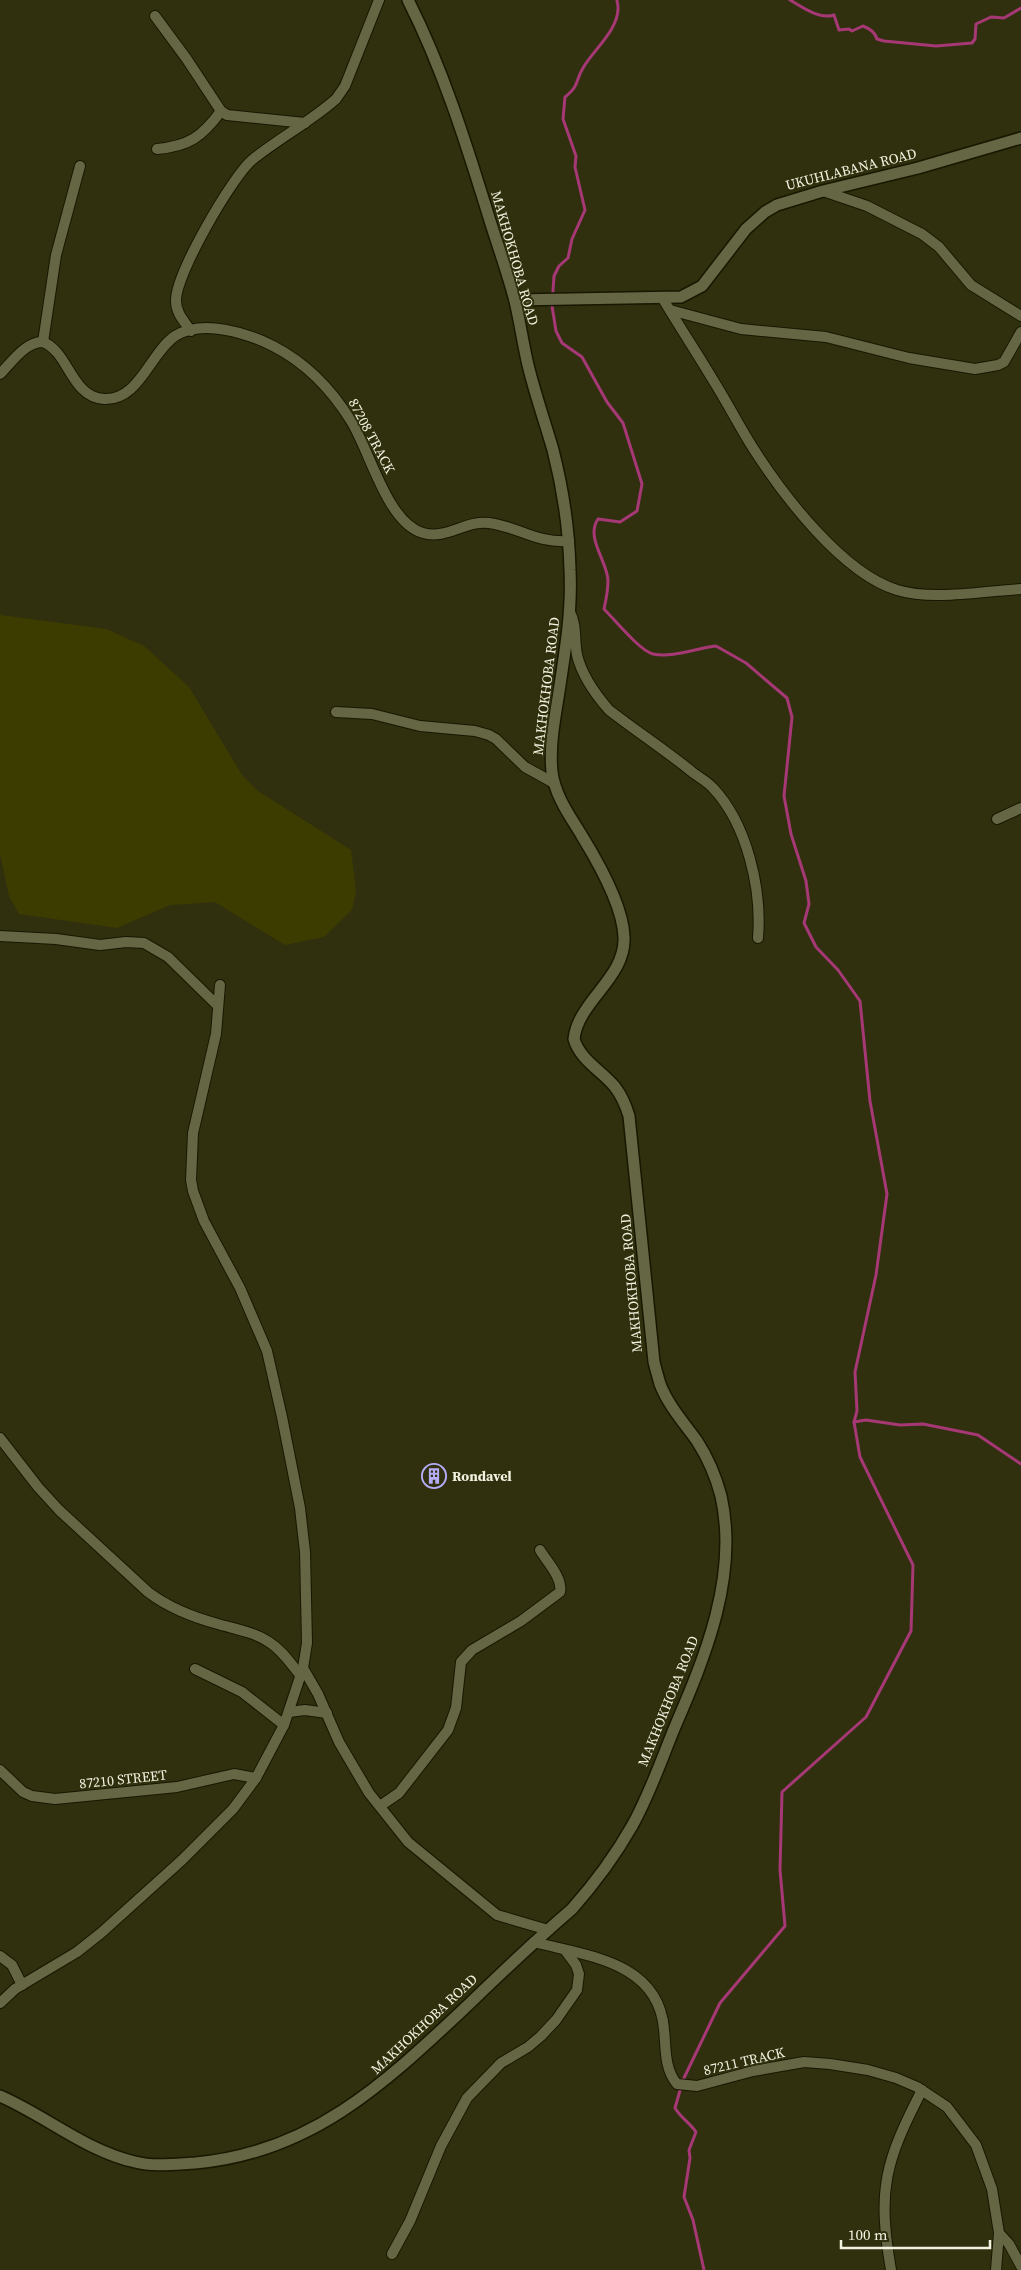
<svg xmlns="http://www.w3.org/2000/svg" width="1021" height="2270" font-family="'Source Serif 4',serif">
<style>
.green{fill:#3d3c00}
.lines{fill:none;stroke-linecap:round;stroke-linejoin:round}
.stream{stroke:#a63876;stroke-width:3}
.minor-casing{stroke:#181700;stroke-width:12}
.tertiary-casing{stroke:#181700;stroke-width:14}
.minor{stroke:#656643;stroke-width:10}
.tertiary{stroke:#656643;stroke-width:11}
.labels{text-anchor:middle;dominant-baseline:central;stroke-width:4;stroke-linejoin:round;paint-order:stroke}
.street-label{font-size:14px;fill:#f1f2df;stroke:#30300e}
.poi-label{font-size:14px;font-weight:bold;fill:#f1f2df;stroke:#30300e;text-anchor:start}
</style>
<rect width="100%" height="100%" fill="#30300e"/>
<path class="green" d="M0,615L106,629L144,646L189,687L242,775L258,791L351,850L356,891L352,910L324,937L285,945L215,902L170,905L117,928L19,914L9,896L0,854Z"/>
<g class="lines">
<g class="stream">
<path d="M617,0C617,2 618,4 618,7C619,30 593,50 583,68C575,81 580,85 565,97L563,119L576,156L575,167L585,210L572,239L568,258L559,266L554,276L552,306L556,331L562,343L582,357L607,402L623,423L642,484L637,511L620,522L598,519C585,538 608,562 608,581C608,590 606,600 604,609C615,620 640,651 653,654C673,658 697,648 716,646L746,663L787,698L792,717L784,796L791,834L806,881L809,904L804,923L816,947L838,970L860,1001L870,1101L887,1194L876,1275L855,1372L857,1411L854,1422L860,1457L913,1565L911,1631L866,1717L782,1792L780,1870L785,1926L720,2003L683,2080L675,2108C681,2118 689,2122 696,2132L689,2150L690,2158L684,2197L693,2220L704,2270"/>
<path d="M790,0C802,7 820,20 834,15L839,30L849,29L852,31L863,26C870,29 875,32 877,39L884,41L936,46L972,43L975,39L976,24L991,17L1004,18L1021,8"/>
<path d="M854,1422L866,1420L900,1425L923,1424L978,1435L1021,1464"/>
</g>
<defs>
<g id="minor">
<path d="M155,16L186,58L221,111L227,115L305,123"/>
<path d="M157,149C189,146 202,137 221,111"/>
<path d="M823,191L867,206L922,234L939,247L971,285L1021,316"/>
<path d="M663,299C679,326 697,353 713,380C727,402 739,426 753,448C783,495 842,573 897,590C933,601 983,591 1021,589"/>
<path d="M670,310L741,329L826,337L909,358L975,369L998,365L1004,362L1021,332"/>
<path d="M191,331C184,321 176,313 176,301C175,275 232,177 252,160C279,138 310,122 336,99L345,86L379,0"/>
<path d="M43,342L56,255L80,166"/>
<path d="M0,374C11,363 26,341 43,342C69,352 71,397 104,399C139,401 150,353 175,336C203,319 247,333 273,346C306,363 332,390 351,421C370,451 387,523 423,533C446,540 466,520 489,523C519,527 535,543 569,541"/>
<path d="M570,612C577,625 574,640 577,655C582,676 595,694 609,710C636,731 665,750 691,771C698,777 707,781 713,788C747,824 762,889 758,938"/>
<path d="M336,712L372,714L420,726L475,731L489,735L496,739L525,767L554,783"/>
<path d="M997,819L1021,808"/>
<path d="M0,936L56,939L100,945L126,942L144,943L168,957L218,1006"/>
<path d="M0,1438L38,1487L59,1510L148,1592C169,1608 192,1617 218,1624C235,1629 254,1632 269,1642C282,1650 291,1664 301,1676"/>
<path d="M303,1668L318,1694L339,1742L353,1766L369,1793L408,1842L497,1915L548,1930"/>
<path d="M195,1669L242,1692L284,1725"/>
<path d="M289,1712L305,1710L327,1713"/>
<path d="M0,1770L23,1792L32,1796L55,1799L177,1787L234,1774L256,1778"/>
<path d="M380,1806L399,1793L448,1730L456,1708L461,1662L472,1650L521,1621L560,1592C563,1578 547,1562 540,1550"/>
<path d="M534,1942C586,1956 658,1961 664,2029C666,2047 664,2069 677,2084L697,2086L753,2071L804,2062L830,2064L868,2070L896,2078L917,2087L947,2107L976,2145L992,2189L999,2233L1009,2244L1021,2266"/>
<path d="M0,1956L12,1965L22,1985"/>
<path d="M0,2003L15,1989L77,1952L101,1933L182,1860L233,1809L256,1778L284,1725L303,1668L307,1643L305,1552L300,1508L282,1417L267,1351L240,1288L204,1221L193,1191L191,1180L193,1133L216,1034L220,985"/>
<path d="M392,2254L410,2221L441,2146L467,2098L501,2063L528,2047L541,2036L556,2020L577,1990L579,1974L576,1965L565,1950"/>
<path d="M891,2270C877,2189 885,2162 922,2090"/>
<path d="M996,2270L999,2233"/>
</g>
<g id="tertiary">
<path d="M515,300L681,297L702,286L746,229L765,212L777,205L823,191L918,168L1021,138"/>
<path d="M0,2096C46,2116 86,2151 135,2162C154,2167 176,2164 195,2163C312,2153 386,2082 467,2006C501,1973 536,1940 572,1909C595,1883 615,1856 632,1826C649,1796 661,1761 674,1729C705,1657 739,1576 721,1496C716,1477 708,1458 697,1441C684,1423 668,1405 660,1384C658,1377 656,1370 654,1362L629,1116C626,1106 622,1096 615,1087C602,1071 580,1060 574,1039C578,1001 626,978 624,937C623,907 598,862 582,836C570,816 555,796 552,772C549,743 556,713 560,685C566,646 572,608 570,570C569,529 563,489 553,450C545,422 535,394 528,365C523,344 520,322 515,301C507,270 496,241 487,211C465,140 442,67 408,0"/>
</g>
</defs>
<use href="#minor" class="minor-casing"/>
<use href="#tertiary" class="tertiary-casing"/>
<use href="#minor" class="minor"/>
<use href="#tertiary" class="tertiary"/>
</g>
<defs>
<symbol id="building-ring" viewBox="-11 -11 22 22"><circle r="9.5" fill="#30300e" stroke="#b5acf8" stroke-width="1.5"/><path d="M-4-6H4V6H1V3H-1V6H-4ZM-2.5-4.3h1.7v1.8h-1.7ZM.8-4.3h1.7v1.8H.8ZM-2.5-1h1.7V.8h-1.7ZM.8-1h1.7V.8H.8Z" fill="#b5acf8"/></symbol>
</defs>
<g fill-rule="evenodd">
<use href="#building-ring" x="420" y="1462" width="28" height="28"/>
</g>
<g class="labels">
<g class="street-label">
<text transform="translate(851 169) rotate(-14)">UKUHLABANA ROAD</text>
<text transform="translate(515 258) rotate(74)">MAKHOKHOBA ROAD</text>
<text transform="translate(372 436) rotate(62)">87208 TRACK</text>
<text transform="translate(546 686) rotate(-83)">MAKHOKHOBA ROAD</text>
<text transform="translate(631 1283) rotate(-95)">MAKHOKHOBA ROAD</text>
<text transform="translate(668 1701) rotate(-68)">MAKHOKHOBA ROAD</text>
<text transform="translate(123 1779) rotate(-6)">87210 STREET</text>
<text transform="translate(424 2024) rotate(-43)">MAKHOKHOBA ROAD</text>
<text transform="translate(744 2061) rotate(-13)">87211 TRACK</text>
</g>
<g class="poi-label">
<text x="452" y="1476">Rondavel</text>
</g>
</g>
<path d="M841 2240v8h149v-8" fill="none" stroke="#f1f2df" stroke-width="2.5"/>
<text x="848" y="2240" font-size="15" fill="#f1f2df" stroke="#30300e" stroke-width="4" paint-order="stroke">100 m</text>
</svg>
